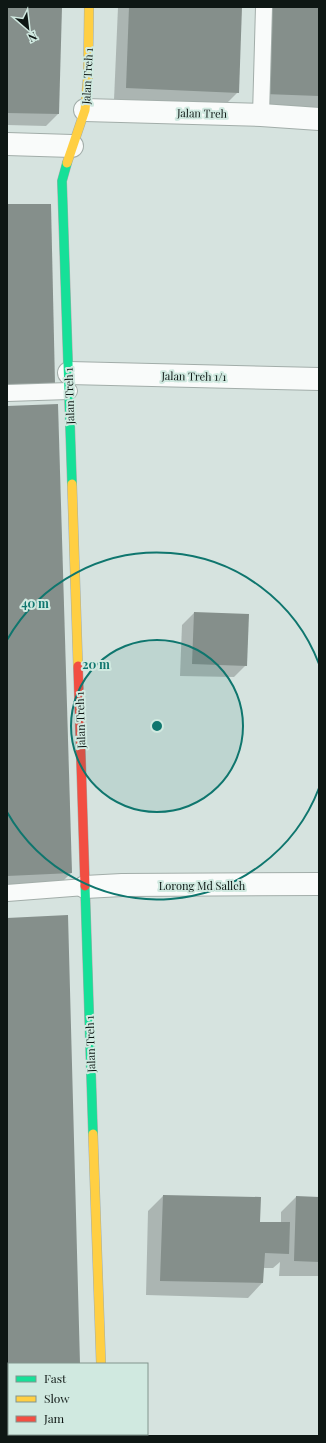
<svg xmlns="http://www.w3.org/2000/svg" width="326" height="1443" font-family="'Playfair Display',serif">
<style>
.shadow{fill:#0003}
.building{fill:#858f8b}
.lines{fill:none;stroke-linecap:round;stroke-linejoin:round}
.lane-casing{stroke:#a2ada9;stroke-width:18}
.street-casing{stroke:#a2ada9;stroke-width:24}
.fast-casing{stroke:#a2ada9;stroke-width:10}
.slow-casing{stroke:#a2ada9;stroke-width:10}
.jam-casing{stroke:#a2ada9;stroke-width:10}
.lane{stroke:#f9fbfa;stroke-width:16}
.street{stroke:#f9fbfa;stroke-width:22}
.fast{stroke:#16e098;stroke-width:9}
.slow{stroke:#ffcf43;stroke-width:9}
.jam{stroke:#f24e42;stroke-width:9}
.ring{fill:none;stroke:#0f766e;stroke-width:2}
.labels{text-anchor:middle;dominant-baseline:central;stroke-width:4;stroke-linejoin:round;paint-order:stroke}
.street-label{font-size:11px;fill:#0e1714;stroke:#d0e9e0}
.centre{fill:#0f766e;stroke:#d0e9e0;stroke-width:2}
.ring-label{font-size:12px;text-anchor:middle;font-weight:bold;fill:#0f766e;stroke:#d0e9e0;stroke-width:4;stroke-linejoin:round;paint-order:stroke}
</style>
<rect width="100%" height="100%" fill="#d6e3df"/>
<g class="shadow">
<path d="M7,7H61L58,114L46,126L7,125Z"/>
<path d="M118,7H241L238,92L226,104L114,100Z"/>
<path d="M319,7V108L253,106Z"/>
<path d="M7,407L71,873L59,885L7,887Z"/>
<path d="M194,613L246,665L234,677L180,676L182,625Z"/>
<path d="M7,919L79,1364H9V1382H7Z"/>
<path d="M163,1196L259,1223H281V1212L296,1197L319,1198V1276H279L280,1262L273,1268H263L262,1283L248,1298L146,1295L148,1211Z"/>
</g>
<g class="building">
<path d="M7,7H62L59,114L7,113Z"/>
<path d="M129,7H242L239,93L126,88Z"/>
<path d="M269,7H319V96L265,94Z"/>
<path d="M7,204H51L55,384L7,385Z"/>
<path d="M58,404L72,873L7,876V406Z"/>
<path d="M194,612L249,614L247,666L192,664Z"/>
<path d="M68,915L80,1364H9V1371H7V918Z"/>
<path d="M163,1195L261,1197L260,1222H290L289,1254L265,1253L263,1283L160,1281Z"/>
<path d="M296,1196L319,1197V1262L294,1261Z"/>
</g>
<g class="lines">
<defs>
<g id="lane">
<path d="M261,115L264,7"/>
<path d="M7,393L69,391"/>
<path d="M7,893L85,887"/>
</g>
<g id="street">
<path d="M85,110L261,115L319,119"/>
<path d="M7,144L72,146"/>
<path d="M69,373L319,379"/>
<path d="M85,887L122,885L319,884"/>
<path d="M7,1425H9"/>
<path d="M104,1434V1436"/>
</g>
<g id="fast">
<path d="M67,163L62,181L72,484"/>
<path d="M85,886L93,1134"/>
</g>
<g id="slow">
<path d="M67,163L85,110L88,76L89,7"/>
<path d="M72,484L78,666"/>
<path d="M93,1134L101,1364"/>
</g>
<path id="jam" d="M78,666L85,886"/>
</defs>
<use href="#lane" class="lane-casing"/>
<use href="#street" class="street-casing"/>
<use href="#fast" class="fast-casing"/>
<use href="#slow" class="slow-casing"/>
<use href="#jam" class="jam-casing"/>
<use href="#lane" class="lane"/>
<use href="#street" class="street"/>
<use href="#fast" class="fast"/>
<use href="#slow" class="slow"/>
<use href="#jam" class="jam"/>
</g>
<circle cx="157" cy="726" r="86" fill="#0f766e" fill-opacity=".12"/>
<g class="ring">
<circle cx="157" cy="726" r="86"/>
<path d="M319 788A173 173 0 0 1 7 812M7 640A173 173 0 0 1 319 664"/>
</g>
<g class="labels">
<g class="street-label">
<text transform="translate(87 76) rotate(-87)">Jalan Treh 1</text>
<text transform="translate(202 113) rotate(1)">Jalan Treh</text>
<text transform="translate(194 376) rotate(1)">Jalan Treh 1/1</text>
<text transform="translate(69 396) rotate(-92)">Jalan Treh 1</text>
<text transform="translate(80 720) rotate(-92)">Jalan Treh 1</text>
<text x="202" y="885">Lorong Md Salleh</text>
<text transform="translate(90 1044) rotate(-92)">Jalan Treh 1</text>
</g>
</g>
<circle cx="157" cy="726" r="6" class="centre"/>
<g class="ring-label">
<text x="35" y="608">40 m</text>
<text x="96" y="669">20 m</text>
</g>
<rect width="326" height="1443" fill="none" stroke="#0e1714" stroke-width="16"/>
<rect x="8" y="1363" width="140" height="72" fill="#d0e9e0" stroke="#82958e"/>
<rect x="16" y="1376" width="20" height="6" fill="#16e098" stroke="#82958e"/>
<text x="44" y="1383" font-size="12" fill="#0e1714">Fast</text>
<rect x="16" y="1396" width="20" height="6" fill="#ffcf43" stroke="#82958e"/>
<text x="44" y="1403" font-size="12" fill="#0e1714">Slow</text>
<rect x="16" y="1416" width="20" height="6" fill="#f24e42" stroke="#82958e"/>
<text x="44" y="1423" font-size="12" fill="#0e1714">Jam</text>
<g transform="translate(28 28) rotate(152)" stroke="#d0e9e0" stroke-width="3" paint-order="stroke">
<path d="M0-3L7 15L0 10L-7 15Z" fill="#0e1714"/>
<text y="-6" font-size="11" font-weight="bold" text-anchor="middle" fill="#0e1714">N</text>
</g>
</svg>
